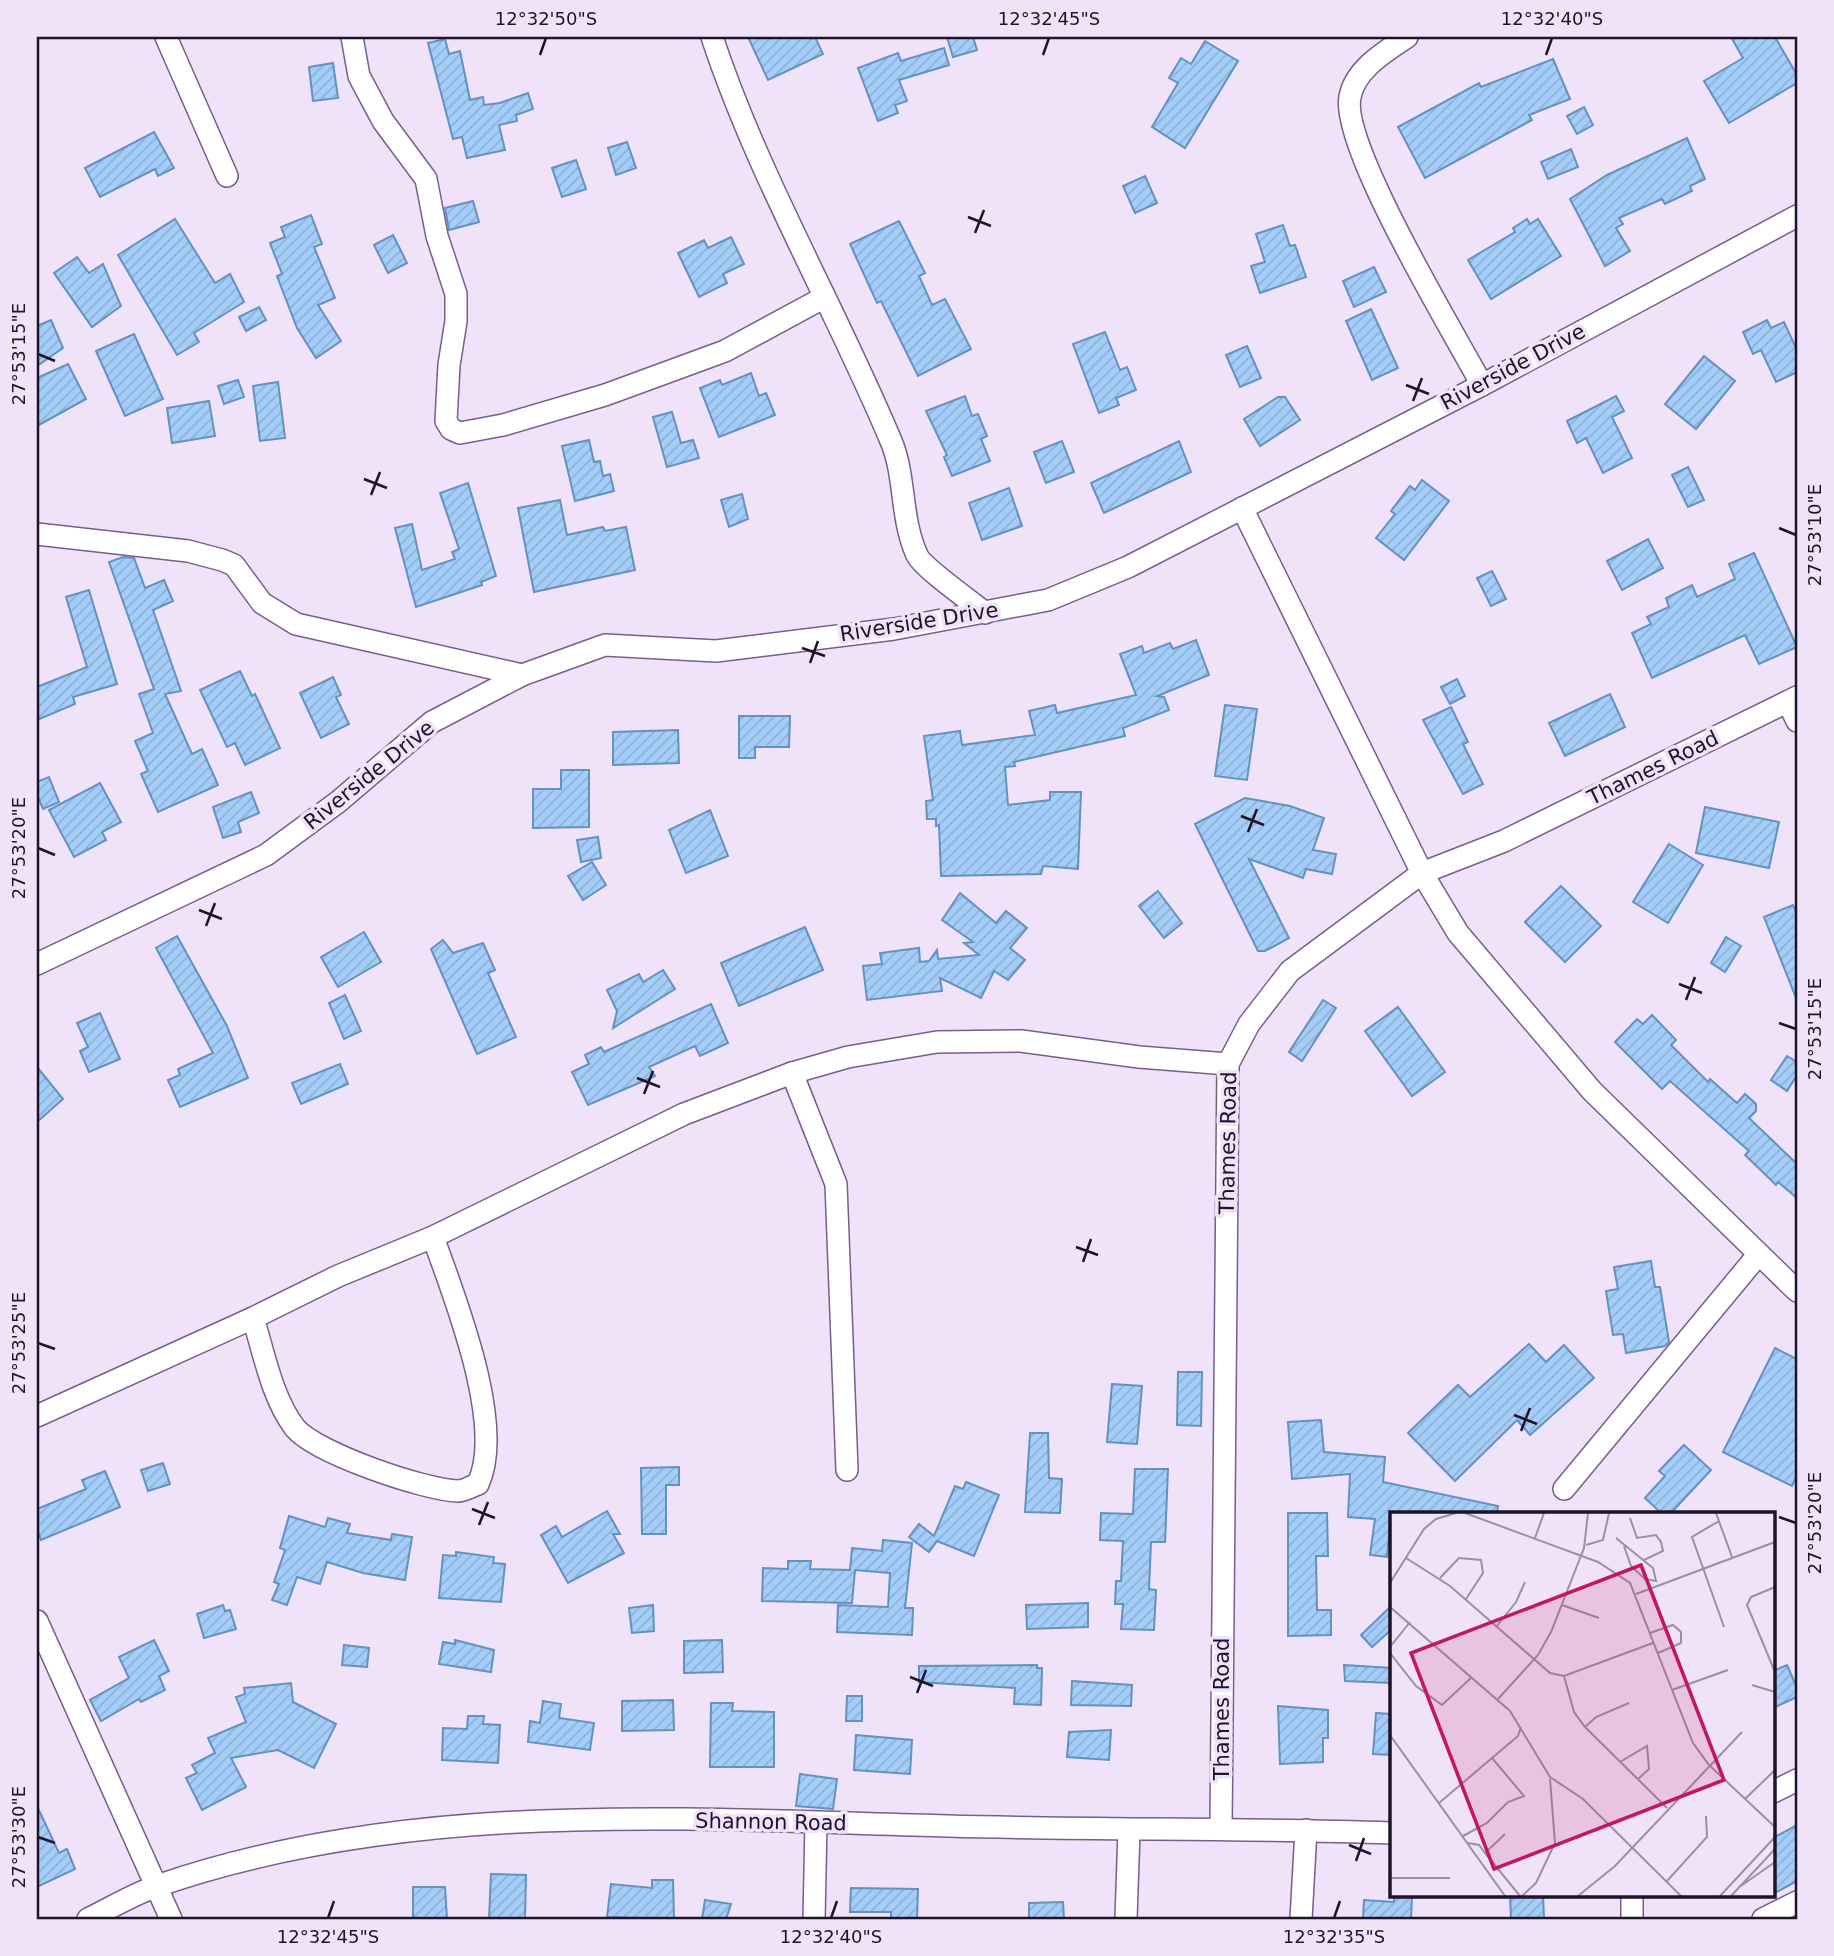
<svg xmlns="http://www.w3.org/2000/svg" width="1834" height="1956" font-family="'DejaVu Sans',sans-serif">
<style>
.building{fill:url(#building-hatch);stroke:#6491bf;stroke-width:2}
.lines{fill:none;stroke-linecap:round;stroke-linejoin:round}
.minor-casing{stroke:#7a5c8f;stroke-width:24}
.minor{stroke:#fff;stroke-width:21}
.ticks{fill:none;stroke:#1f1328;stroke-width:2.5}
.labels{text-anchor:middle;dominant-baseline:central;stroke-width:7;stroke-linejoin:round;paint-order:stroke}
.street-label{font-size:21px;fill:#1f1328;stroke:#efe2f9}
.inset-road{fill:none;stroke:#9c8fa5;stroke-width:2}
.view{fill:#c2185b;fill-opacity:0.15;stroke:#c2185b;stroke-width:3.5}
.inset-edge{fill:none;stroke:#1f1328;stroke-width:3.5}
.neatline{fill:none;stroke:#1f1328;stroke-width:2.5}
.ticks-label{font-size:18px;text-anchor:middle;fill:#1f1328}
</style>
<defs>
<pattern id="building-hatch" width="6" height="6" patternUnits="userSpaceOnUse" patternTransform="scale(1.75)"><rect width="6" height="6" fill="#a4cef9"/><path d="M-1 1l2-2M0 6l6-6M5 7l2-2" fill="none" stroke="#8db0d5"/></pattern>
</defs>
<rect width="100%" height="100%" fill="#efe2f9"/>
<g class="building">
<path d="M748,37H815L823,54L768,80Z"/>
<path d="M947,37H973L977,50L953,57Z"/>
<path d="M1731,37H1775L1797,75V83L1729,123L1704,81L1743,58Z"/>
<path d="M445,39L449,54L460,51L470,100L483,97L484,105L500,103L528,93L533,109L516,115L517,121L499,125L505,150L467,158L462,137L453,139L428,43Z"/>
<path d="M1205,41L1238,61L1185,148L1152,127L1178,83L1169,78L1181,58L1191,64Z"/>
<path d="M944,48L949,65L899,80L907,101L895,105L898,113L878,121L858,68L898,53L901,61Z"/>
<path d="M1553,59L1570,99L1529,115L1532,120L1425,178L1398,127L1479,83L1481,87Z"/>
<path d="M333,63L338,98L313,101L309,67Z"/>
<path d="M1584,107L1593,125L1577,134L1567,116Z"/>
<path d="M154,132L174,168L158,176L155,169L100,197L85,168Z"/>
<path d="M1687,138L1705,179L1690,186L1692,191L1665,204L1662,199L1619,218L1623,224L1616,228L1630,251L1605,266L1570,199L1607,175Z"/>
<path d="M627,142L636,168L616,175L608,148Z"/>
<path d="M1571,149L1578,167L1548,179L1541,162Z"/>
<path d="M576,160L586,189L562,197L552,168Z"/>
<path d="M1145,176L1157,203L1135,213L1123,186Z"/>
<path d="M473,201L479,222L449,230L445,208Z"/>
<path d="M311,215L322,244L314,247L335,298L318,305L341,341L316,358L297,328L277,276L282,274L270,243L285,237L281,227Z"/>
<path d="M175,219L215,283L230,274L244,302L194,333L199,342L177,355L118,255Z"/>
<path d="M1527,219L1530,224L1538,219L1561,256L1491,299L1468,260L1515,232L1513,228Z"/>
<path d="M899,221L925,273L919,276L932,305L945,299L971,349L918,376L881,301L877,303L850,244Z"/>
<path d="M1283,225L1290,246L1295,245L1306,277L1260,293L1251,266L1265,262L1256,234Z"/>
<path d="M393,235L407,263L388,273L374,245Z"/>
<path d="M731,237L744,264L723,274L727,283L699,297L678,253L704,240L708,248Z"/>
<path d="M77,257L89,273L103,264L121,306L92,327L54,273Z"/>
<path d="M1374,267L1386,292L1354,307L1343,281Z"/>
<path d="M259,307L266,320L246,331L239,317Z"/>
<path d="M1371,309L1398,368L1372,380L1346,321Z"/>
<path d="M51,320L63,348L37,366V326Z"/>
<path d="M1767,320L1771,328L1784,322L1797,350V372L1776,382L1761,350L1753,354L1743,332Z"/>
<path d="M1105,332L1120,370L1127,367L1136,390L1116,398L1119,405L1099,413L1073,344Z"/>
<path d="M134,334L163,399L125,416L96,351Z"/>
<path d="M1247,346L1261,378L1240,387L1226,355Z"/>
<path d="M1704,356L1735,381L1696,429L1665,404Z"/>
<path d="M68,364L86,399L37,426V378Z"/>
<path d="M751,373L759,396L766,393L775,415L719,437L700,388L720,380L722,385Z"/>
<path d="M238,380L244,397L224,404L218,386Z"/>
<path d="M278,382L285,438L260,441L253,386Z"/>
<path d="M965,396L972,416L978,414L987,436L981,439L990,461L952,476L944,457L947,455L926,411Z"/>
<path d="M1616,396L1624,411L1612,417L1632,458L1603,473L1586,438L1577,443L1567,421Z"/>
<path d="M1278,397H1285L1300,420L1260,446L1244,419Z"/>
<path d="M209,401L215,436L172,443L167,408Z"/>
<path d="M672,412L681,443L693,440L699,458L667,467L653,417Z"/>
<path d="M589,440L594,462L600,461L603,476L610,474L614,491L575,501L562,446Z"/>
<path d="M1062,441L1074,472L1046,483L1034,452Z"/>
<path d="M1179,441L1191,472L1104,513L1091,483Z"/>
<path d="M1688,467L1704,500L1688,507L1672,475Z"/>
<path d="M1422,480L1449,501L1404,560L1376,538L1395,514L1391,511L1410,486L1415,490Z"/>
<path d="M468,483L496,576L481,582L482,585L416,607L395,528L412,524L422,570L455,559L452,552L459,549L440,493Z"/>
<path d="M1009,488L1022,526L982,540L969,503Z"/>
<path d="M742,494L748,519L729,527L721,500Z"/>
<path d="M560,500L567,535L603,527L605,531L626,527L635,570L534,592L518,508Z"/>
<path d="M1648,539L1663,568L1622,590L1607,561Z"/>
<path d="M1754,553L1797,647L1759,664L1745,635L1652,678L1632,633L1651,624L1647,617L1669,607L1666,598L1692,585L1697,597L1735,579L1729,564Z"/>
<path d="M123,557L134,558L145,588L164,580L173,601L153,610L181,691L165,694L192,754L202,749L218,785L158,812L141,774L148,771L135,741L153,733L139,694L154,689L109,562Z"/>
<path d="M1492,571L1506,599L1491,606L1477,578Z"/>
<path d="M89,590L117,684L73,697L75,704L37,720V687L87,667L66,597Z"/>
<path d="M1196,640L1209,675L1157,696L1164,697L1169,710L1123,728L1125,736L1014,762L1015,766L1005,767L1008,805L1050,800V792H1081L1078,869L1043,866L1041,874L941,876L939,825L936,826V819H927L926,801L933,800L924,736L960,731L962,745L1035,735L1029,711L1055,705L1057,713L1136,695L1120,654L1142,646L1144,653L1170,643L1173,649Z"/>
<path d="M240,671L252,696L255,694L280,748L245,765L235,743L227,747L200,690Z"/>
<path d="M333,677L341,695L336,697L349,724L321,738L300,693Z"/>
<path d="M1457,679L1465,696L1450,704L1441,687Z"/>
<path d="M1610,694L1625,727L1565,756L1549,723Z"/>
<path d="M1225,705L1257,709L1247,780L1215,776Z"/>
<path d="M1451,707L1468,742L1463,744L1483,784L1463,794L1423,720Z"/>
<path d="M739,716H790L789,747H755V758H739Z"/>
<path d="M678,730L679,763L613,765V732Z"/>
<path d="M561,770H589V827L533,828V789H561Z"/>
<path d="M49,777L59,802L43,809L37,795V782Z"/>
<path d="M100,783L121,822L102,832L106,840L74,857L49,810Z"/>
<path d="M251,792L259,813L238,822L241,832L223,838L213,807Z"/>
<path d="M1245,798L1290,806L1324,818L1313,850L1336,854L1332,874L1306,869L1303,878L1249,859L1289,938L1265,951H1258L1195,824Z"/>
<path d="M1705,807L1779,822L1769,868L1696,853Z"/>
<path d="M710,810L728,856L686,873L669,830Z"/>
<path d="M598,837L601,858L581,862L577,840Z"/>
<path d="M1669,844L1703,865L1668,923L1633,902Z"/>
<path d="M592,862L606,885L583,900L568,876Z"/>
<path d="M1561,886L1601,926L1565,962L1525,922Z"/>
<path d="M1158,891L1182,923L1164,938L1139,906Z"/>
<path d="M960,893L996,923L1006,911L1027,928L1010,948L1025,960L1008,980L994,971L981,998L940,978L942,991L867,1000L863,966L882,964L880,953L919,948L920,962L929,961L937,950L938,959L979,955L964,943L973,942L942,920Z"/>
<path d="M1793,905L1797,915L1796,998L1764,917Z"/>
<path d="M805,927L823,970L739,1006L721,963Z"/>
<path d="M364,932L381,962L338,987L321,957Z"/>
<path d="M177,936L227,1026L248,1078L180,1107L168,1080L180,1075L178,1069L213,1053L156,948Z"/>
<path d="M1726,937L1741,946L1725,972L1711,963Z"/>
<path d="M443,940L453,953L483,943L495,970L488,973L516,1037L477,1054L431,949Z"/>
<path d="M663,970L675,989L613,1028L617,1011L607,990L639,974L643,982Z"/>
<path d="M345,995L361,1031L344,1039L329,1003Z"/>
<path d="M1323,1000L1336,1008L1302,1061L1289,1052Z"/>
<path d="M711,1004L728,1043L700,1056L695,1046L649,1067L655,1076L588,1105L572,1072L589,1064L585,1055L601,1047L604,1052Z"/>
<path d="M1398,1007L1445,1072L1412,1096L1365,1031Z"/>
<path d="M100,1013L120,1059L89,1072L80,1051L88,1047L77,1023Z"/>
<path d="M1652,1015L1676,1040L1671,1045L1708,1082L1710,1079L1737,1103L1745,1094L1756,1104V1111L1749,1118L1797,1164V1198L1778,1182L1776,1185L1745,1155L1749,1151L1670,1081L1662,1089L1615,1042L1637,1019L1643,1024Z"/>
<path d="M1787,1056L1797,1062V1075L1787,1091L1771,1080Z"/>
<path d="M340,1064L348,1084L301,1104L292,1083Z"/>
<path d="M37,1067L63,1099L37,1122Z"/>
<path d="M1651,1261L1655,1287H1660L1669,1342L1665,1346L1626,1353L1623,1334L1613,1335L1606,1291L1618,1289L1614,1267Z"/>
<path d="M1529,1344L1546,1362L1564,1345L1594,1378L1530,1435L1517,1420L1455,1481L1408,1433L1458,1385L1470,1397Z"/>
<path d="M1775,1348L1797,1359V1475L1792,1486L1723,1452Z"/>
<path d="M1178,1372H1202L1201,1426L1177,1425Z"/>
<path d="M1112,1384L1142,1386L1137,1444L1107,1442Z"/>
<path d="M1321,1420L1324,1452L1385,1457L1383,1482L1498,1506L1497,1513H1391L1387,1557L1370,1555L1375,1519L1348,1517L1350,1474L1292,1479L1288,1422Z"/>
<path d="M1030,1433H1048L1049,1478L1062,1479L1060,1513L1025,1512Z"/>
<path d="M1684,1445L1711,1470L1671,1513H1661L1645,1498L1665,1476L1659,1471Z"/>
<path d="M163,1463L170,1484L148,1491L141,1470Z"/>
<path d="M679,1467V1485H666V1534H642L641,1468Z"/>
<path d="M1135,1469H1168L1165,1542H1151L1149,1589L1156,1590L1154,1630L1121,1629L1123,1604H1115L1116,1581H1121L1123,1541L1100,1540L1101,1513L1133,1514Z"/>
<path d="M105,1471L120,1507L41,1540L37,1529V1509L86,1489L82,1480Z"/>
<path d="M966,1482L999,1495L974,1556L937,1541L929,1552L909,1537L919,1524L934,1536L955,1486L963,1489Z"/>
<path d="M607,1511L620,1534H613L624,1553L568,1583L541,1535L556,1526L562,1537Z"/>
<path d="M1288,1513H1327L1328,1556H1316L1317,1610H1331V1635L1288,1636Z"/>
<path d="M289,1516L325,1527L328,1518L350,1524L347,1533L391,1540L392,1534L412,1537L405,1580L363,1573L327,1562L320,1584L297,1577L287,1605L272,1600L279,1584L274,1582L285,1550L280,1548Z"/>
<path d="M883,1540L912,1543L905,1608H913L912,1635L837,1632L838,1605L888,1607L890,1573L855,1570L852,1603L762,1601L763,1568L788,1569V1561H811L810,1569L850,1570L852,1548L882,1551Z"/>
<path d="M456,1552L494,1557L493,1563L505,1564L501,1602L439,1598L443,1555L456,1556Z"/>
<path d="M1088,1603V1627L1027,1629L1026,1605Z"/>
<path d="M223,1605L225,1611L230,1610L236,1629L204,1638L197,1614Z"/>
<path d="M653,1605L654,1631L632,1633L629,1608Z"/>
<path d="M1391,1606V1630L1372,1647L1361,1635Z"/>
<path d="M154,1640L169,1671L159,1676L165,1690L141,1702L139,1699L101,1721L90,1700L129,1678L119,1657Z"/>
<path d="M455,1640L494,1650L491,1672L439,1664L443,1642L455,1644Z"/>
<path d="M722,1640L723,1672L684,1673V1641Z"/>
<path d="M344,1645L369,1648L367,1667L342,1665Z"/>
<path d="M1037,1665V1668H1042L1041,1705L1014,1704L1015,1688L919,1682V1666Z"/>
<path d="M1344,1665L1391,1668V1683L1345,1681Z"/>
<path d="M1787,1665L1797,1688V1697L1773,1708V1671Z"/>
<path d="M1072,1681L1132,1685L1131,1706L1071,1705Z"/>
<path d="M291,1683L293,1702L336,1724L314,1768L278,1750L231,1758L246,1787L202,1810L186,1778L197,1773L192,1765L215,1753L208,1738L246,1722L236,1697L245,1694L244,1688Z"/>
<path d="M847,1696H862V1721H846Z"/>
<path d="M673,1700L674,1730L622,1731V1701Z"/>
<path d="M543,1701L561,1704L559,1718L594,1723L590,1750L528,1742L530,1721L540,1723Z"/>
<path d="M711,1703H733L732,1711L774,1712V1767H710Z"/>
<path d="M1278,1706L1328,1710V1738H1323V1762L1280,1764Z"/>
<path d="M1376,1713L1391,1714V1755L1373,1754Z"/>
<path d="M468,1716H484L483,1724L500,1725L498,1763L442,1760L443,1728L467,1729Z"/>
<path d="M1111,1730L1109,1760L1067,1757L1069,1732Z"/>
<path d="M856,1735L912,1740L910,1774L854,1770Z"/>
<path d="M800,1774L837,1779L833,1809L796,1806Z"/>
<path d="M37,1806L59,1853L67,1849L75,1869L37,1887Z"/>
<path d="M1797,1825V1881L1773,1894V1838Z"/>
<path d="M491,1874L526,1875L525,1919H489Z"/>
<path d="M652,1880H673L674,1919L607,1917L611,1884L652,1888Z"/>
<path d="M413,1887H445L447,1919H413Z"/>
<path d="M851,1888L918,1889L917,1919H891V1912H850Z"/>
<path d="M1394,1895H1412L1411,1919H1363L1364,1900L1394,1902Z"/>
<path d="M1510,1895H1543L1544,1919H1511Z"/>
<path d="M705,1900L731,1904L726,1919H702Z"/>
<path d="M1063,1902L1064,1919H1029V1903Z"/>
</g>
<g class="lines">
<defs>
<g id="minor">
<path d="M166,37L227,176"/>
<path d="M352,37L359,76L383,121L426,179L437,236L456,294V321L449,365L446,421L451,429L460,433L503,425L605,395L725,351L823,298"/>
<path d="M712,37C758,176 834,305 891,441C906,476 900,518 917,555C922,567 972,602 985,613"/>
<path d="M1407,37C1386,51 1355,69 1350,97C1340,145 1454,333 1482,385"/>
<path d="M1242,508L1422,873L1458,933L1592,1091L1797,1291"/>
<path d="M37,534L188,551L222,560L234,565L262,603L296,624L522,675"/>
<path d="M1788,702L1797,721"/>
<path d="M37,964L266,855L338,802L432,722L522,675L605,645L716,651L894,629L1048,600L1128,567L1482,385L1797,216"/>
<path d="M792,1073L836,1184L847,1470"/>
<path d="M253,1318C264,1353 272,1398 295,1428C316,1453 424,1490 458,1491C464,1491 472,1486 478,1484C506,1425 454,1296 433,1237"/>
<path d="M37,1416L253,1318L338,1276L433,1237L684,1114L792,1073L848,1057L937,1042L1021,1041L1139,1057L1228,1064"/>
<path d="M1564,1489L1758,1255"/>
<path d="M37,1621L171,1919"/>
<path d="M1773,1792L1797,1780"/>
<path d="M1221,1828L1228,1064L1249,1024L1290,971L1422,873L1504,841L1797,697"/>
<path d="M1632,1895V1919"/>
<path d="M88,1919C111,1908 135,1893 160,1885C411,1799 686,1819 948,1826C1096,1830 1243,1828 1391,1833"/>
<path d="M814,1919L816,1823"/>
<path d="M1126,1919L1129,1831"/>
<path d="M1301,1919L1306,1830"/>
<path d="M1763,1919L1797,1902"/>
</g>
</defs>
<use href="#minor" class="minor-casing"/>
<use href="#minor" class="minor"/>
</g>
<path class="ticks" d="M540,55L546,38M1043,55L1049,38M1546,55L1552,38M968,217L991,226M975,233L984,210M38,354L55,361M1406,385L1429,394M1413,401L1422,378M364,479L387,488M371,495L380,472M1779,528L1796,535M802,648L825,656M810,663L818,641M1241,816L1264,825M1248,832L1257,809M38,848L55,855M199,910L222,919M206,926L215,903M1679,984L1702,993M1686,1000L1695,977M1779,1023L1796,1029M637,1078L660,1087M644,1094L653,1071M1076,1247L1098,1255M1083,1262L1091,1239M38,1343L55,1349M1514,1415L1537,1424M1521,1431L1530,1408M472,1509L495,1518M1779,1517L1796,1523M479,1525L488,1502M910,1677L933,1686M917,1693L926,1670M38,1837L55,1843M1349,1845L1371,1854M1356,1861L1364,1838M328,1918L334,1901M831,1918L837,1901M1334,1918L1340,1901"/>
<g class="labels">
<g class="street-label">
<text transform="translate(1513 367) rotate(-28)">Riverside Drive</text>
<text transform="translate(919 622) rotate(-9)">Riverside Drive</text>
<text transform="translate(1653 768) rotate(-26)">Thames Road</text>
<text transform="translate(369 775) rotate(-39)">Riverside Drive</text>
<text transform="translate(1228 1143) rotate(-89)">Thames Road</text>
<text transform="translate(1222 1709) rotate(-90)">Thames Road</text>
<text transform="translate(771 1822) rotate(1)">Shannon Road</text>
</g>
</g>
<g transform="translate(1390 1512)">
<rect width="385" height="385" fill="#efe2f9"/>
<path class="inset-road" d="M75,1L208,50L240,71L303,231L319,253L385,315M326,1L342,45M240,6L247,26L266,23L271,30L273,39L254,48M329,9L302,25L334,115M145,26L154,1M226,26L263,56L266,69L255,67L241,54L234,34M196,33L213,28L219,1M16,46L60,74L160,161L174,164L263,131M50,66L69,46L91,48L93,61L76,87M0,71L34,17L46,7L66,1M385,75L361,85L357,93L385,160M246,82L385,30M172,93L209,106M0,95L120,199L160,265L193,287L291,384M106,115L126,90L135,70M260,121L283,113L291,120V131L268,141M0,135L20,110M0,141L26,174L52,193L82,165M174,164L184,200L195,215L277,296M362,173L385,180M282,178L338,158M108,187L148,143L161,120L194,36L198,1M195,215L206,205L239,191M0,223L115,384M230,250L257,234L259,257L248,267M355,287L385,258M49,291L128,224L131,215M115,322L95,341L130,384M73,324L97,311L118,290L134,284L102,246M78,331L89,333L95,341M0,366H60M277,369L317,325L316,304M348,376L385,350M132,384L146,371L165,331L160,267M188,384L225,354L352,220M330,384L385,325M341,384L385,337"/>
<path class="view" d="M251,53L334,268L104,357L21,141Z"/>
<rect width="385" height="385" class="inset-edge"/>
</g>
<rect width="1834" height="1956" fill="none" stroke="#efe2f9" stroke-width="77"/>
<rect x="38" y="38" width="1758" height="1880" class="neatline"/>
<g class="ticks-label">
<text x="546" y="25">12°32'50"S</text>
<text x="1049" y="25">12°32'45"S</text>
<text x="1552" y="25">12°32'40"S</text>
<text transform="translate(19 354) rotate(-90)" y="6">27°53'15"E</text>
<text transform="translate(1815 535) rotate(-90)" y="6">27°53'10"E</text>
<text transform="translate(19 848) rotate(-90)" y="6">27°53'20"E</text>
<text transform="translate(1815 1029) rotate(-90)" y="6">27°53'15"E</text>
<text transform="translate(19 1343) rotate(-90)" y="6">27°53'25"E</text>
<text transform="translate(1815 1523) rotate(-90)" y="6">27°53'20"E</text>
<text transform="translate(19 1837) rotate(-90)" y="6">27°53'30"E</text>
<text x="328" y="1943">12°32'45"S</text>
<text x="831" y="1943">12°32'40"S</text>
<text x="1334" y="1943">12°32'35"S</text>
</g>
</svg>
